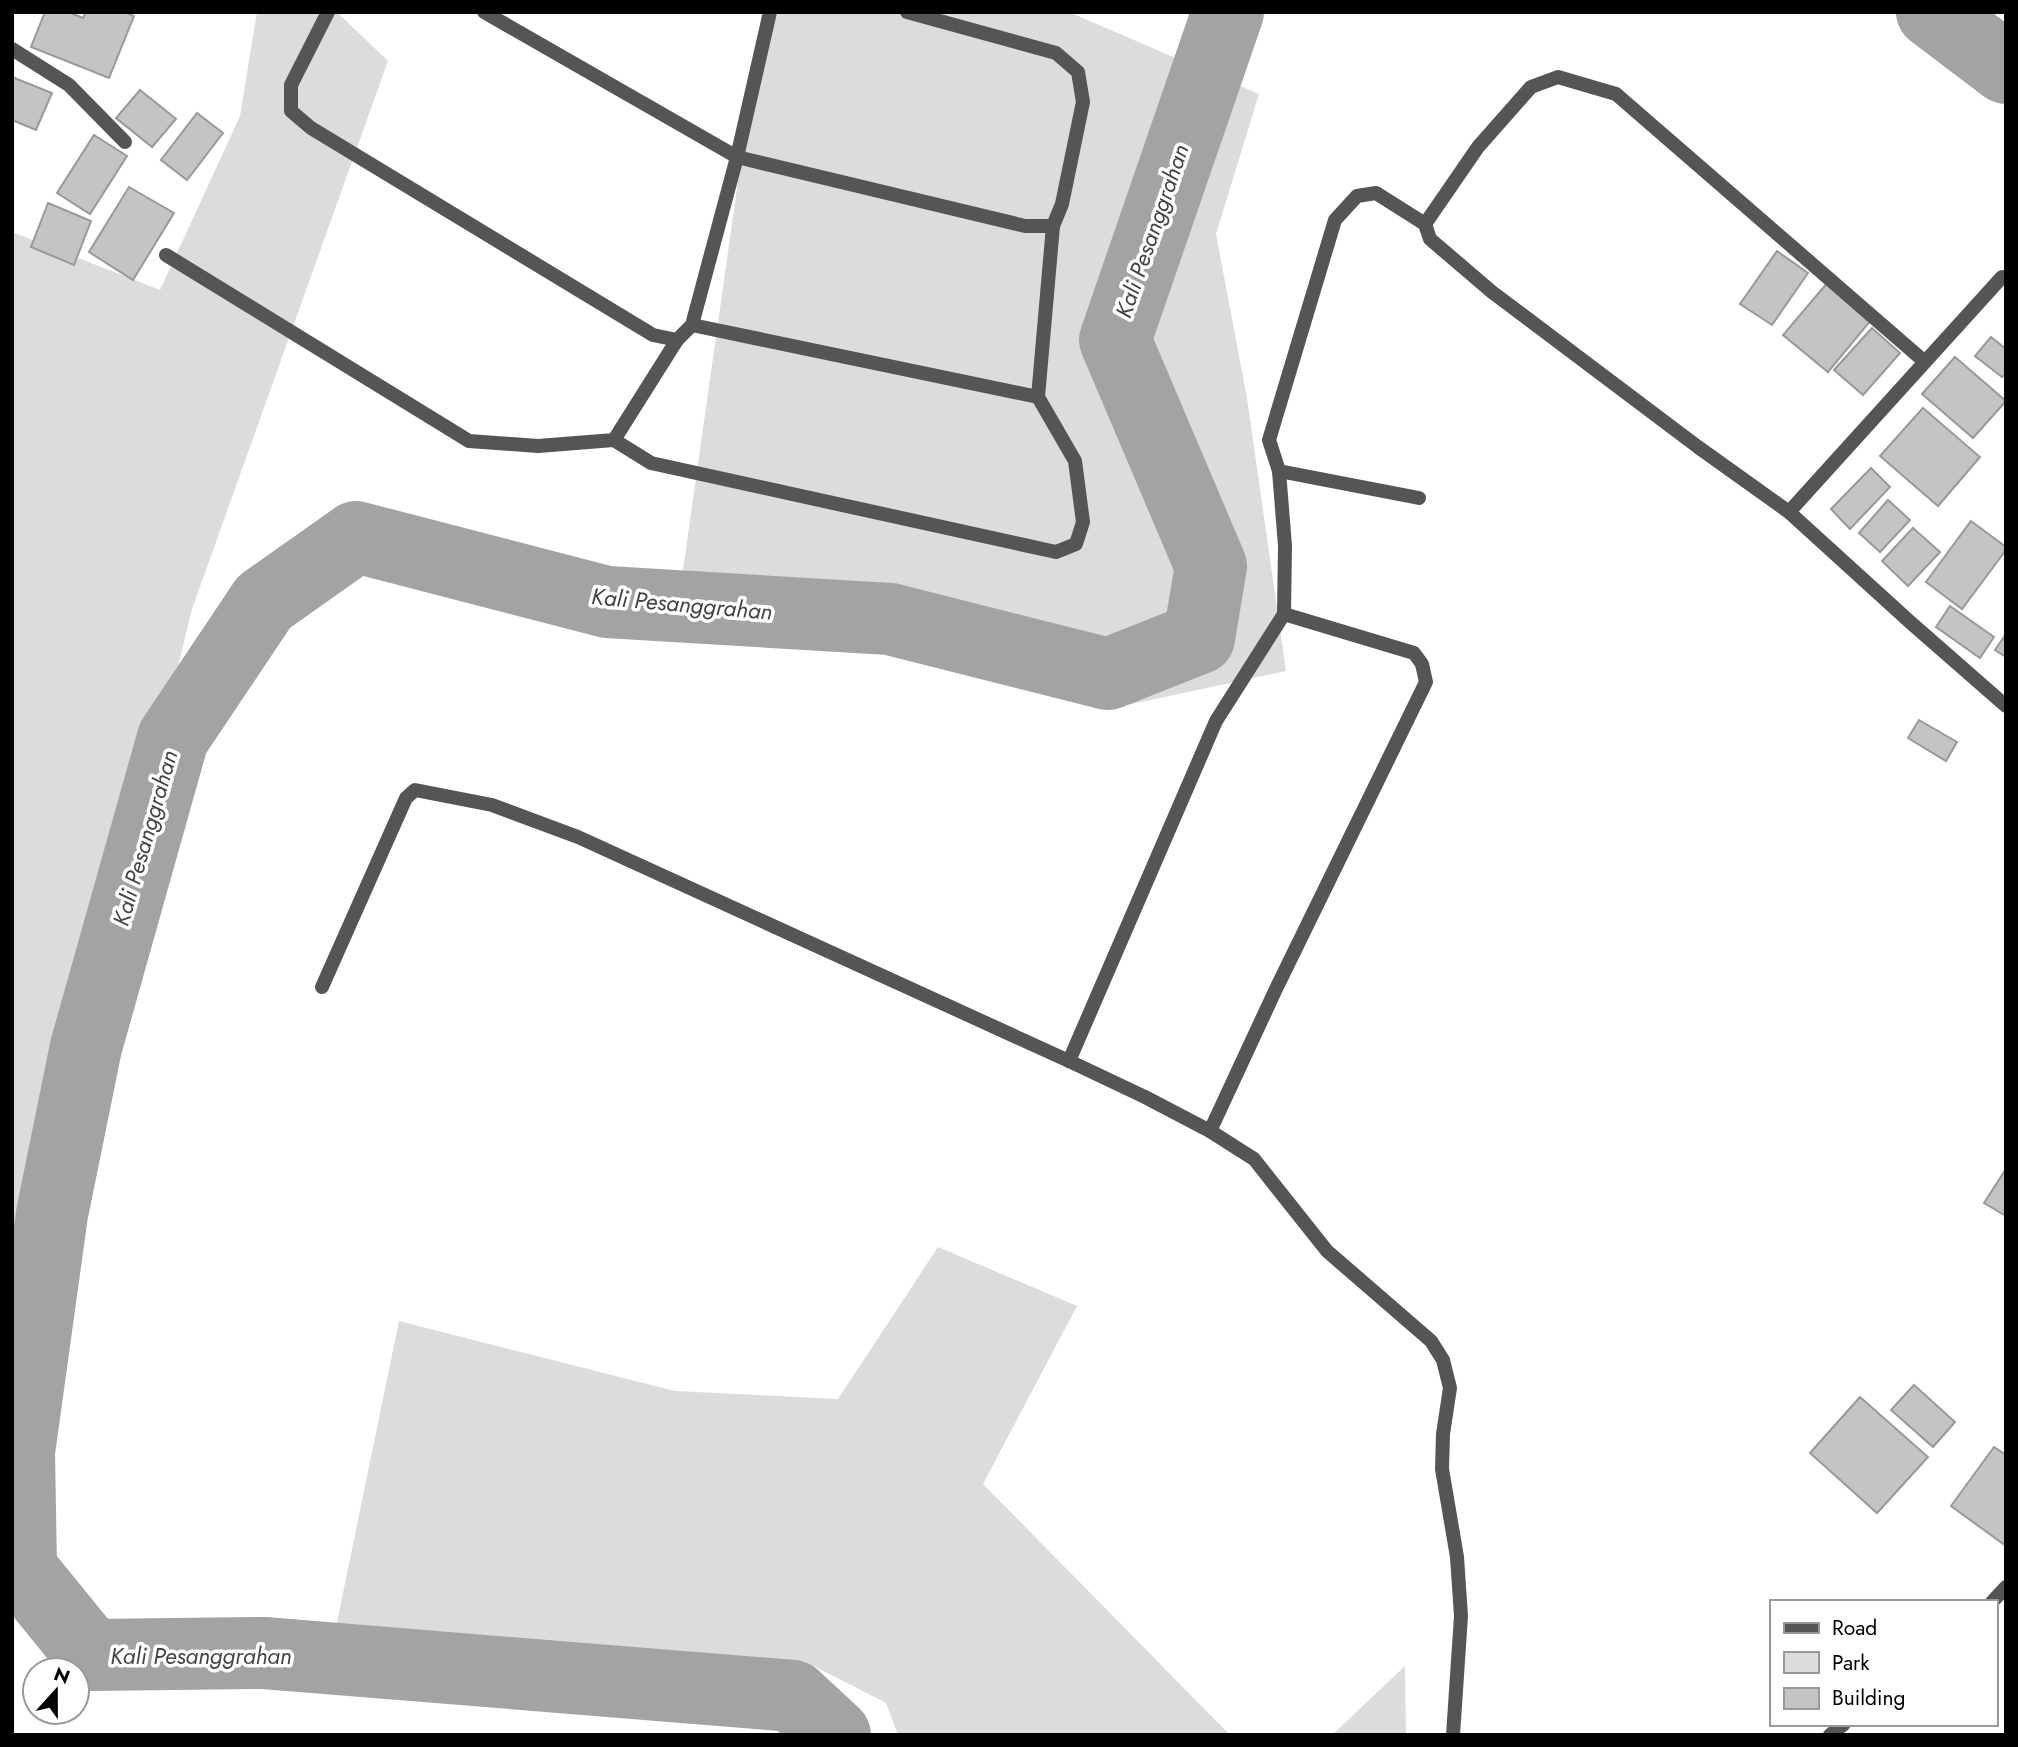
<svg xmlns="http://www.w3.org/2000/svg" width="2018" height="1747" font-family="Jost,sans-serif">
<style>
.green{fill:#dcdcdc}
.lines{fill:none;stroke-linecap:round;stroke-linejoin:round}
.river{stroke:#a3a3a3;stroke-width:72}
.building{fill:#c4c4c4;stroke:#999;stroke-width:2}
.street{stroke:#555;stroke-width:14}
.labels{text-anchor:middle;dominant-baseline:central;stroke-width:7;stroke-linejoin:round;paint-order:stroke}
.water-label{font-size:23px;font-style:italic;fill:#444;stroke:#fff}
</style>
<rect width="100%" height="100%" fill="#fff"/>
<g class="green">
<path d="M257,12H337L388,61L192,609L32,1266L12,1661V232L160,290L240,116Z"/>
<path d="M762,12H1069L1259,94L1216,234L1247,398L1286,671L1113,708L678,605Z"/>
<path d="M938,1247L1077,1306L983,1484L1230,1735H898L886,1703L804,1661L679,1693L330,1656L399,1321L675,1391L838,1399Z"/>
<path d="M1405,1666L1406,1735H1332Z"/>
</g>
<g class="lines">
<g class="river">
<path d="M1932,12L2006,68"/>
<path d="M835,1735L793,1696L264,1653L91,1655L21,1569L19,1452L52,1214L86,1047L173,738L264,602L356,537L607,602L890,619L1108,674L1199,638L1211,566L1115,340L1228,12"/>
</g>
</g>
<g class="building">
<path d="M45,12H68L83,18L86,12H124L134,16L109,78L31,47Z"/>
<path d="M12,77L52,93L36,130L12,120Z"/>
<path d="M140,90L176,119L152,147L116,118Z"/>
<path d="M197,113L223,133L187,180L161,160Z"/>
<path d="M94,135L127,156L90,214L57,193Z"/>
<path d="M129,187L174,213L133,280L89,252Z"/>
<path d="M48,203L91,221L74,265L31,247Z"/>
<path d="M1777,251L1808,273L1772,325L1740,304Z"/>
<path d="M1828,282L1872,319L1828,372L1783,335Z"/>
<path d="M1872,328L1900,353L1863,395L1834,370Z"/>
<path d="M1991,337L2006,349V374L2002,377L1975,356Z"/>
<path d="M1955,357L2006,401L1973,438L1922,394Z"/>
<path d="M1923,408L1980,457L1938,506L1880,456Z"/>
<path d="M1871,468L1890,487L1850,529L1831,509Z"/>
<path d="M1888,500L1910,520L1880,552L1859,533Z"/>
<path d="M1971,521L2006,547V550L1962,609L1926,582Z"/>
<path d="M1913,528L1940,552L1908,586L1882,561Z"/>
<path d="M1950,606L1994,637L1980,658L1936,627Z"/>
<path d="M2006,634V657L1995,650Z"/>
<path d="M1919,720L1957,742L1946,761L1908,738Z"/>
<path d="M2006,1169V1216L1984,1203Z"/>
<path d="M1914,1385L1955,1422L1933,1447L1891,1410Z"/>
<path d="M1860,1397L1928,1457L1877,1513L1810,1453Z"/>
<path d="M1994,1447L2006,1455V1546L1951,1506Z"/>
</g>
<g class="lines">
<g class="street">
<path d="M328,12L291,85V111L311,128L653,335L677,340L692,325L737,157L770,12"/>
<path d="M484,12L737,157L1025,226H1053L1062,204L1083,102L1078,72L1056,53L907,12"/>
<path d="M12,49L69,85L125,142"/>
<path d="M166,255L469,441L538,446L614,440L677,340"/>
<path d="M692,325L1038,397"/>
<path d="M1925,362L1616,94L1558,77L1531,87L1478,147L1425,224L1430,239L1492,292L1698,447L1789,512L1910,622L2006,706"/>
<path d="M614,440L651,463L1056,552L1076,544L1083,522L1075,461L1038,397L1053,226"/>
<path d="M1419,498L1279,471L1269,440L1335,220L1357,196L1376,193L1425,224"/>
<path d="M1789,512L2002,277"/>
<path d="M1284,614L1414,653L1422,664L1426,682L1275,991L1210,1131L1254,1159L1327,1251L1431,1341L1443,1360L1450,1388L1443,1434L1442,1469L1457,1557L1461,1616L1453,1735"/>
<path d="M322,987L406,798L415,790L492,805L578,837L1069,1061L1145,1097L1210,1131"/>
<path d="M1069,1061L1216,721L1284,614L1285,546L1279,471"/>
<path d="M1992,1602L2006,1587"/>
<path d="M1830,1735L1844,1724"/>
</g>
</g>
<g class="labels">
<g class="water-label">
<text transform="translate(1152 231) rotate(-71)">Kali Pesanggrahan</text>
<text transform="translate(682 604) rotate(5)">Kali Pesanggrahan</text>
<text transform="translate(145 838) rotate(-74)">Kali Pesanggrahan</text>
<text x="201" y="1656">Kali Pesanggrahan</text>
</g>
</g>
<rect width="2018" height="1747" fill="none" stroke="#000000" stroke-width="28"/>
<rect x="1770" y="1600" width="228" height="126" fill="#ffffff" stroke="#999999" stroke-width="2"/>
<rect x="1784" y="1623" width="35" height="10" fill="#555555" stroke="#999999" stroke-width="2"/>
<text x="1832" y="1635" font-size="21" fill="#000000">Road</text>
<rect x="1784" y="1652" width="35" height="21" fill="#dcdcdc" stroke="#999999" stroke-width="2"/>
<text x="1832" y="1670" font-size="21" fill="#000000">Park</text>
<rect x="1784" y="1688" width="35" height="21" fill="#c4c4c4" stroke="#999999" stroke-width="2"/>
<text x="1832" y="1705" font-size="21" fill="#000000">Building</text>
<g transform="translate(56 1691) rotate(21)"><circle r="33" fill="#ffffff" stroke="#999999" stroke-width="2"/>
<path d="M0-5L12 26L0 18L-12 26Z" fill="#000000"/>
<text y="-10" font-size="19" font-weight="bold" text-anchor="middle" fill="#000000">N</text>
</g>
</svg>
